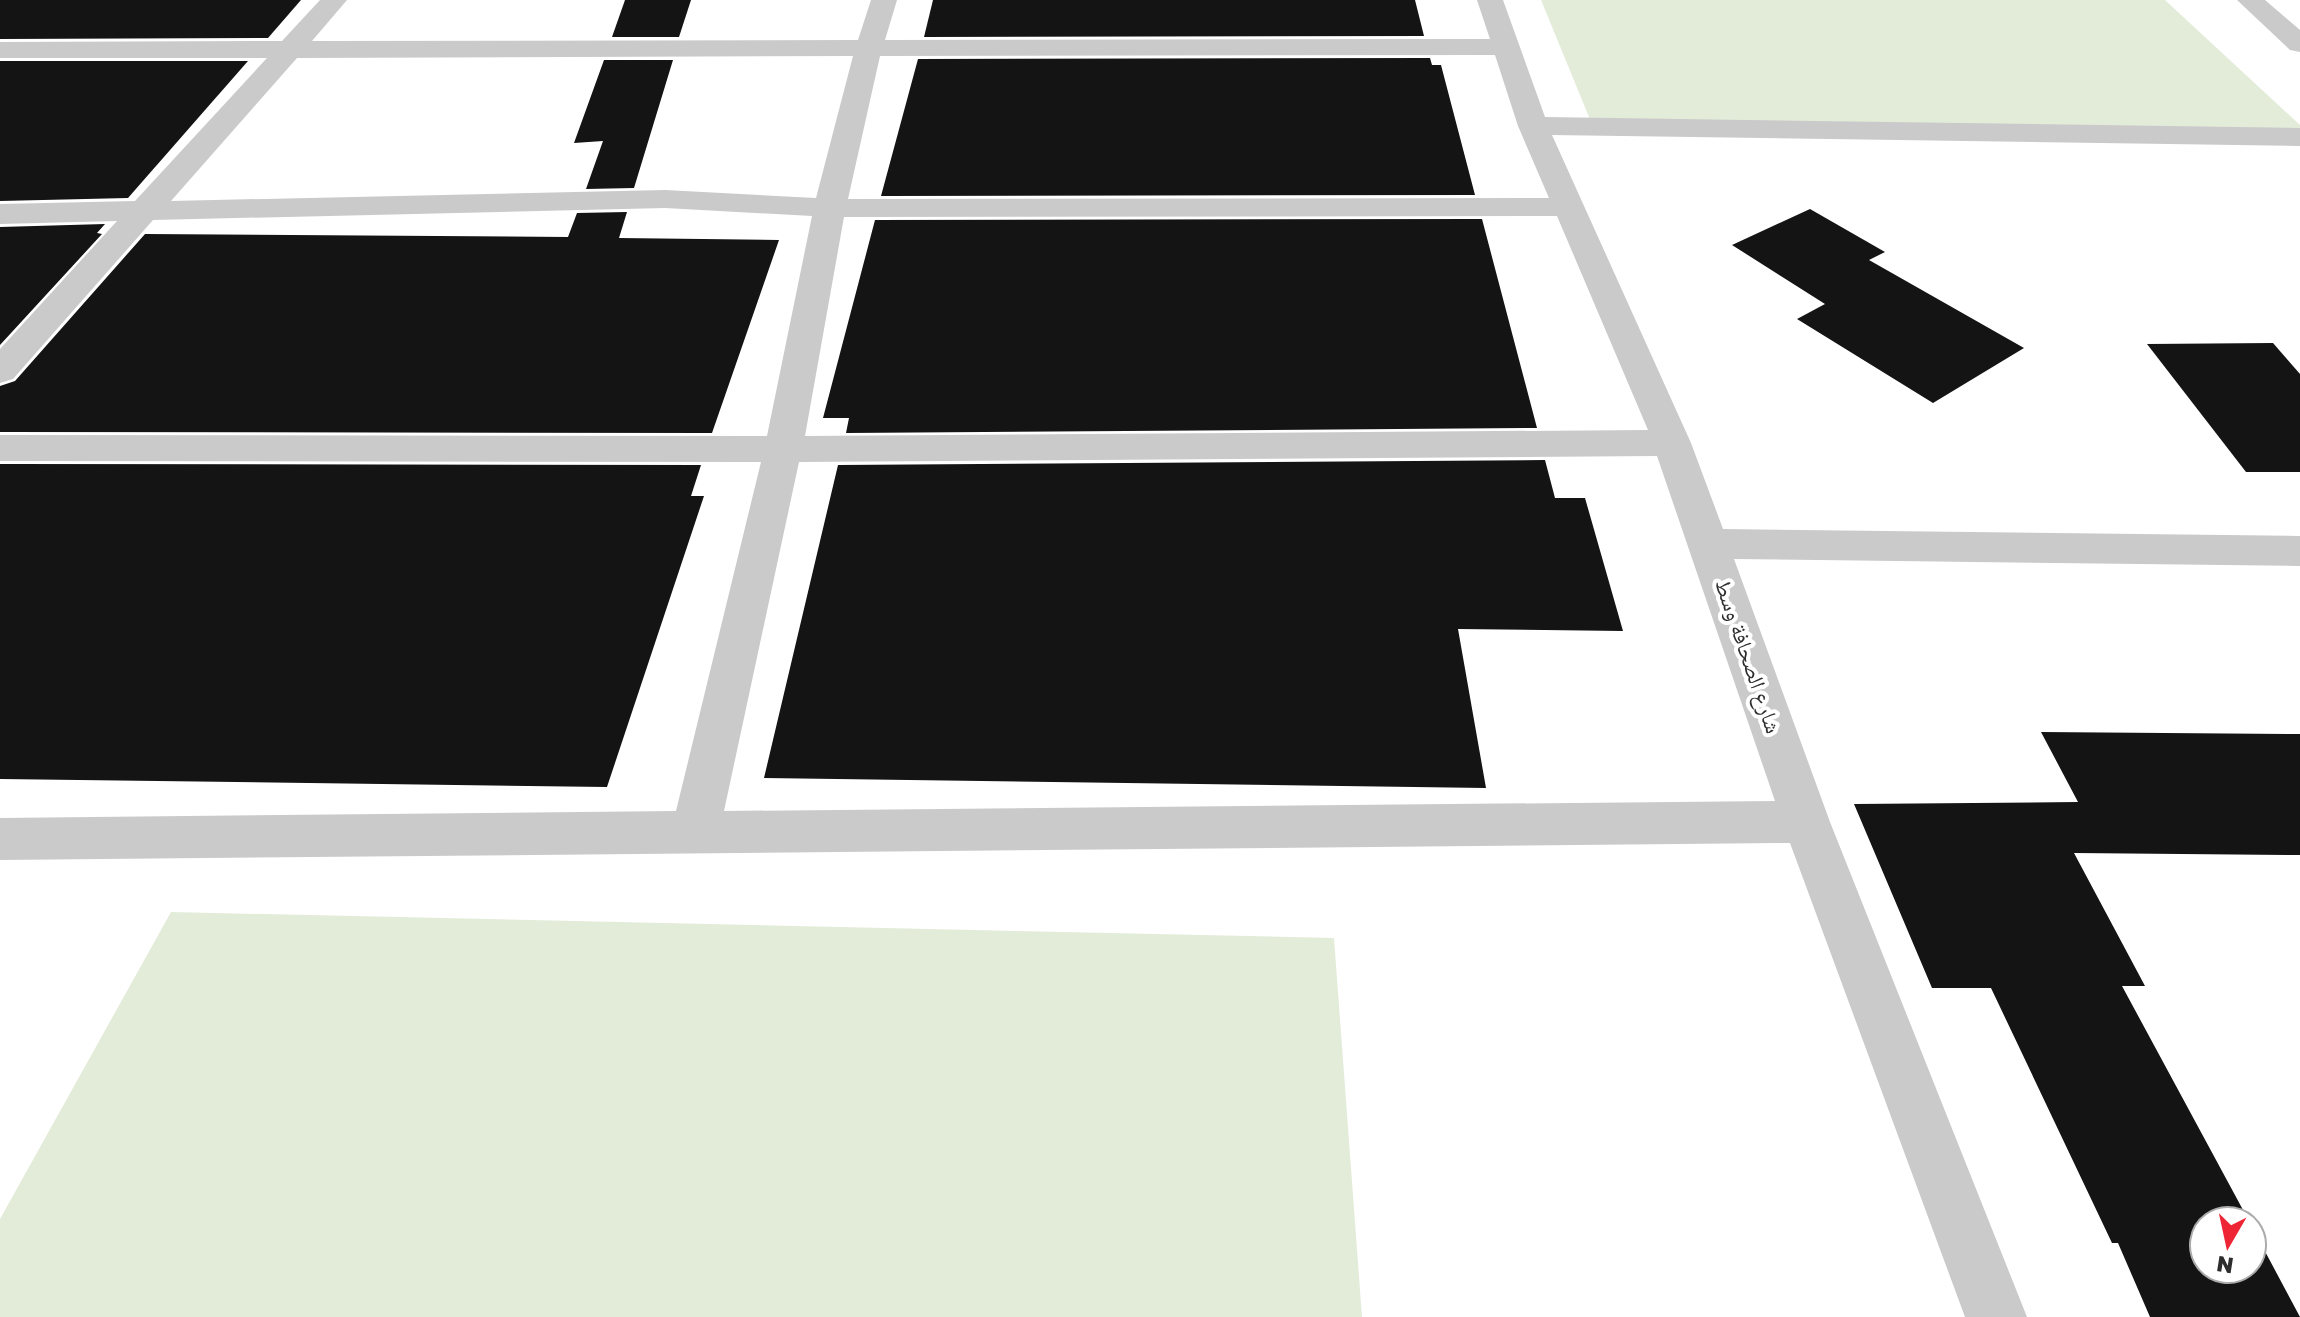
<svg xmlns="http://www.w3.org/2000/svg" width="2300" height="1317" font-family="'Golos Text','Noto Naskh Arabic',sans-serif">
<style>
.green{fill:#e3ecd9}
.building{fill:#141414}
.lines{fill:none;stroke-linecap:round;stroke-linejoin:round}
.minor{fill:#cacaca;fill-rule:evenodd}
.labels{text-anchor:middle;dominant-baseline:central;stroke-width:8;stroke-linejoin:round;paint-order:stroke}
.street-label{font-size:22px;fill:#2d2d2d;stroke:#fff}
</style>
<rect width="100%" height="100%" fill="#fff"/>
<g class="green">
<path d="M1541,0H2165L2300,125V135L1596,134Z"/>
<path d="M171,912L1334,938L1362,1317H0V1219Z"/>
</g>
<g class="building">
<path d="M0,0H301L268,38L0,39Z"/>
<path d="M625,0H691L679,37H612Z"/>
<path d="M933,0H1415L1424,36L924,37Z"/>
<path d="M1430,58L1432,65H1441L1475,195L881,196L918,59Z"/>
<path d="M604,60H673L634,188L586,189L603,141L574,143Z"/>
<path d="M0,61H248L128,198L0,201Z"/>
<path d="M1810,209L1885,252L1869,260L2024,348L1933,403L1797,319L1825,304L1732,245Z"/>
<path d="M627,212L619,238L779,240L712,433L0,432V386L15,381L145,234L568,237L577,213Z"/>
<path d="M1482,219L1537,428L846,433L849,418H823L875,220Z"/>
<path d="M105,224L97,233L102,234L0,345V227Z"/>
<path d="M2273,343L2300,374V472H2246L2147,344Z"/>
<path d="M1545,460L1555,498H1585L1623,631L1458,629L1486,788L764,778L838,465Z"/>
<path d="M0,464L701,465L691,496H704L607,787L0,779Z"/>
<path d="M2041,732L2300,734V855L2074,853L2145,986H2122L2249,1221H2204V1269H2252V1227L2300,1317H2150L2118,1243H2112L1991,988H1932L1854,804L2078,802Z"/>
</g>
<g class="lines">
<g class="minor">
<path d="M320,0H347L312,41L858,40L871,0H897L885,40L1490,39L1477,0H1503L1545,117L2300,128V146L1552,135L1691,443L1723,529L2300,536V566L1734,559L1830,822L2027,1317H1965L1790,843L0,860V818L676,811L761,462L0,461V435L767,436L812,216L665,208L153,220L13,379L0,383V349L117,221L0,224V204L135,201L267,58H0V42L282,41ZM1495,55L1518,126L1549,198L848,199L880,56ZM853,56L816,198L665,190L171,201L297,58ZM1557,216L1648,430L805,436L844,217ZM1657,456L1775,801L724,811L799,462Z"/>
<path d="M2237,0H2265L2300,30V52L2290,50Z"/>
</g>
</g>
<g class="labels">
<g class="street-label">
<text transform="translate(1749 656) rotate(71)">شارع الصحافة وسط</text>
</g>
</g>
<g transform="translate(2228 1245) rotate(189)"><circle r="38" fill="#ffffff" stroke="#ababab" stroke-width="2"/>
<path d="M0-6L14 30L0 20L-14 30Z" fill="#ee2535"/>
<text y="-12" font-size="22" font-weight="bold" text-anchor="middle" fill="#2d2d2d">N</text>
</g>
</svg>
